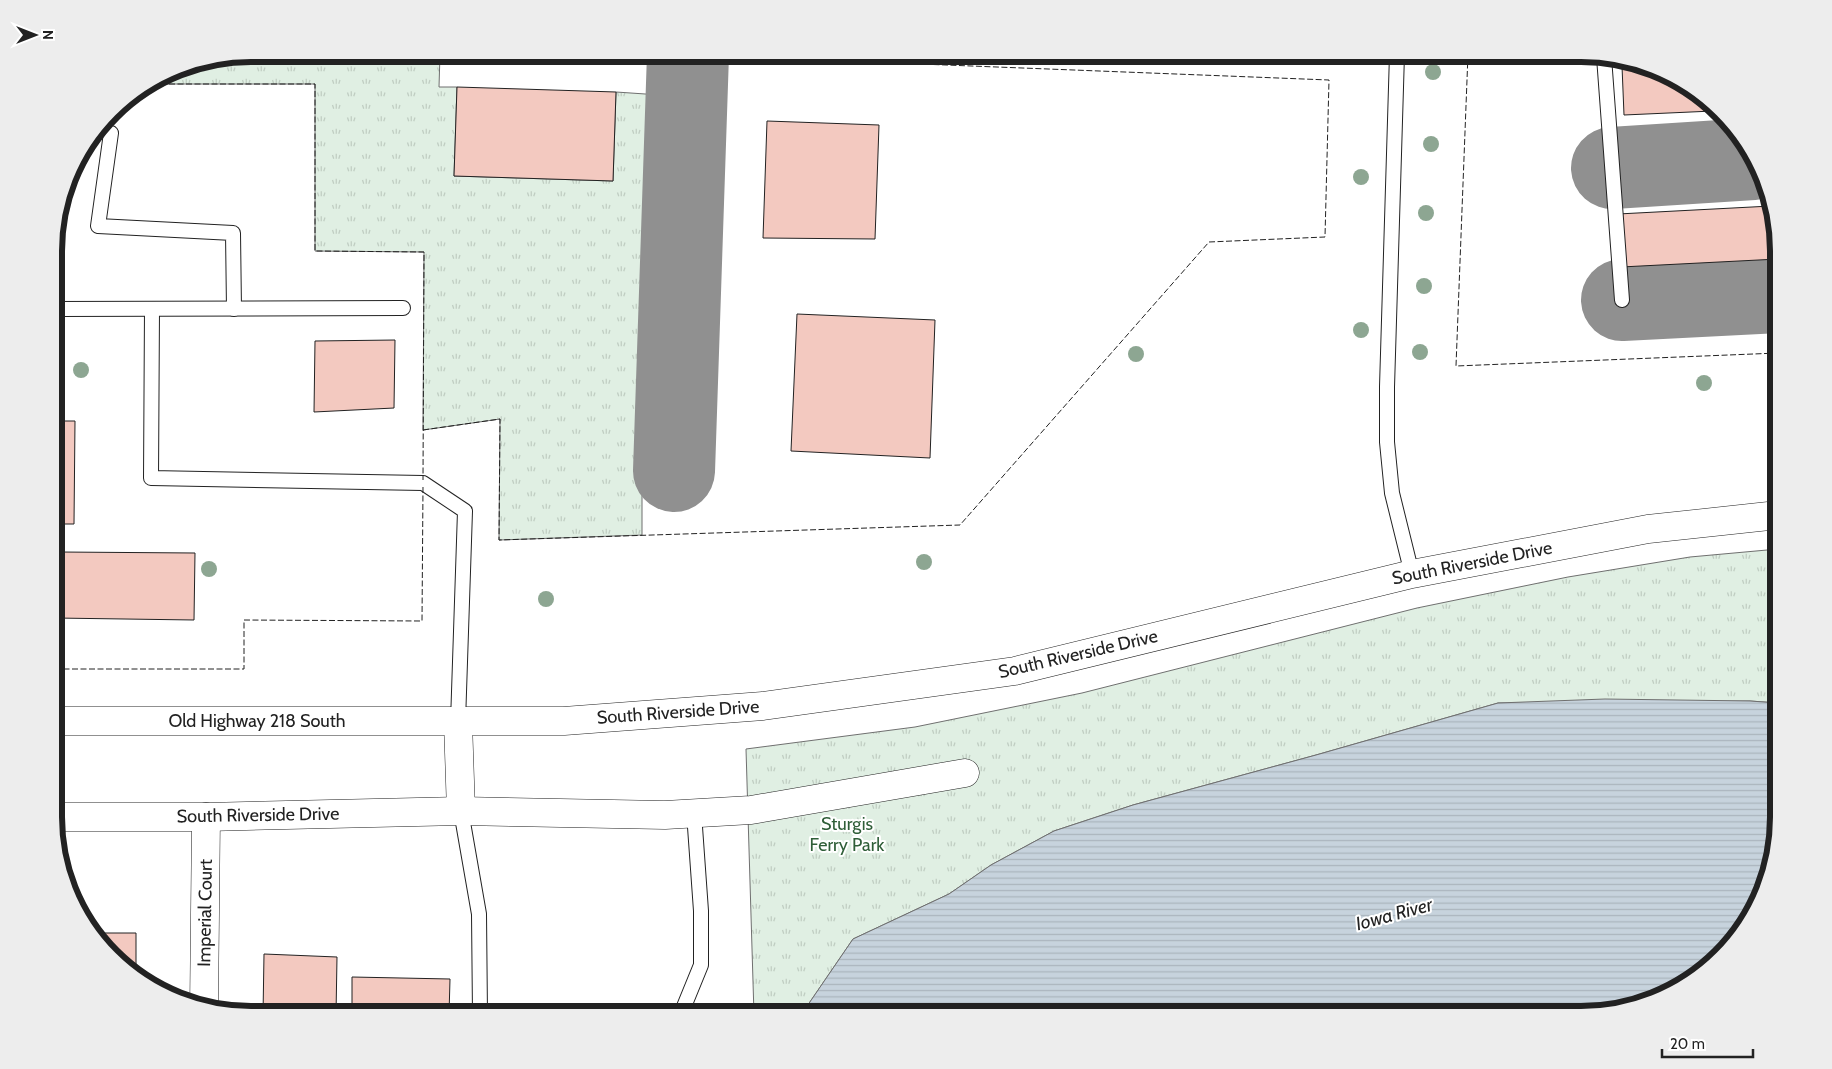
<svg xmlns="http://www.w3.org/2000/svg" width="1832" height="1069" font-family="Cabin,sans-serif">
<style>
.grass{fill:url(#grass-tufts);stroke:#6f6f6f}
.parking{fill:#ededed;stroke:#6f6f6f}
.water{fill:url(#water-rules);stroke:#6f6f6f}
.lines{fill:none;stroke-linecap:round;stroke-linejoin:round}
.taxiway{stroke:#909090;stroke-width:82}
.building{fill:#f3c9c0;stroke:#222}
.lane-casing{stroke:#222;stroke-width:16}
.street-casing{stroke:#222;stroke-width:29}
.secondary-casing{stroke:#222;stroke-width:29}
.lane{stroke:#fff;stroke-width:14}
.street{stroke:#fff;stroke-width:28}
.secondary{stroke:#fff;stroke-width:28}
.fence{stroke:#222;stroke-width:1;stroke-dasharray:6 2.5;stroke-linecap:butt}
.tree{fill:#8da692}
.labels{text-anchor:middle;dominant-baseline:central;stroke-width:4;stroke-linejoin:round;paint-order:stroke}
.street-label{font-size:18px;fill:#222;stroke:#fff}
.park-label{font-size:18px;fill:#2f5e38;stroke:#fff}
.water-label{font-size:19px;font-style:italic;fill:#222;stroke:#fff}
.rim{fill:none;stroke:#222;stroke-width:6}
</style>
<defs>
<pattern id="grass-tufts" width="24" height="20" patternUnits="userSpaceOnUse" patternTransform="scale(1.25)"><rect width="24" height="20" fill="#e0efe3"/><path d="M3 7l-1-3M5 7V3M7 7l1-3M15 17l-1-3M17 17v-4M19 17l1-3" fill="none" stroke="#c0cdc2"/></pattern>
<pattern id="water-rules" width="6" height="5" patternUnits="userSpaceOnUse" patternTransform="scale(1.25)"><rect width="6" height="5" fill="#c7d3dd"/><path d="M0 2.5h6" fill="none" stroke="#abb5bd"/></pattern>
</defs>
<rect width="100%" height="100%" fill="#fff"/>
<g class="grass">
<path d="M251,54H440L439,87H457L454,176L613,181L616,92L660,95L642,497V535L499,540L500,419L423,430L424,252L315,251V84H152L176,69Z"/>
<path d="M1778,549V703L1750,701L1498,703L1316,755L1133,805L1054,831L991,865L949,894L853,939L801,1015H754L746,749L915,727L1082,693L1417,608L1568,577L1690,557Z"/>
</g>
<path class="parking" d="M925,54H1045V61L925,58Z"/>
<path class="water" d="M1605,699L1750,701L1778,703V830L1752,916L1721,957L1680,989L1593,1015H801L853,939L949,894L991,865L1054,831L1133,805L1316,755L1498,703Z"/>
<g class="lines">
<g class="taxiway">
<path d="M1612,168L1753,159"/>
<path d="M1622,300L1778,292"/>
<path d="M674,471L688,54"/>
</g>
</g>
<g class="building">
<path d="M1644,65L1679,80L1713,111L1624,115L1622,66Z"/>
<path d="M457,87L616,92L613,181L454,176Z"/>
<path d="M767,121L879,125L875,239L763,238Z"/>
<path d="M1771,206L1778,238V259L1621,267L1618,214Z"/>
<path d="M797,314L935,320L930,458L791,451Z"/>
<path d="M395,340L394,408L314,412L315,341Z"/>
<path d="M55,421H75L74,524H60V552L195,553L194,620L55,618Z"/>
<path d="M94,933H136V973Z"/>
<path d="M264,954L337,957L336,1015H263Z"/>
<path d="M352,977L450,979L449,1015H352Z"/>
</g>
<g class="lines">
<defs>
<g id="lane">
<path d="M1397,54L1387,387V442L1392,493L1412,574"/>
<path d="M1604,57L1622,300"/>
<path d="M111,133L98,226L233,233L234,309"/>
<path d="M55,309L403,308"/>
<path d="M152,309L151,478L423,483L465,511L458,722"/>
<path d="M461,811L479,914L480,1015"/>
<path d="M676,1015L683,1009L701,965V911L694,813"/>
</g>
<g id="street">
<path d="M458,722L461,811"/>
<path d="M55,817H206L461,811L665,815L751,810L965,773"/>
<path d="M204,1009L206,817"/>
</g>
<path id="secondary" d="M55,721H564L763,706L1015,671L1412,574L1648,529L1778,515"/>
</defs>
<use href="#lane" class="lane-casing"/>
<use href="#street" class="street-casing"/>
<use href="#secondary" class="secondary-casing"/>
<use href="#lane" class="lane"/>
<use href="#street" class="street"/>
<use href="#secondary" class="secondary"/>
<g class="fence">
<path d="M1468,54L1456,366L1778,353"/>
<path d="M152,84H315V251L424,252L423,480"/>
<path d="M423,430L500,419L499,540L960,525L1209,242L1325,237L1329,80L869,62L870,54"/>
<path d="M55,669H244V620L422,621L423,487"/>
</g>
</g>
<g class="tree">
<circle cx="1433" cy="72" r="8"/>
<circle cx="1431" cy="144" r="8"/>
<circle cx="1361" cy="177" r="8"/>
<circle cx="1426" cy="213" r="8"/>
<circle cx="1424" cy="286" r="8"/>
<circle cx="1361" cy="330" r="8"/>
<circle cx="1420" cy="352" r="8"/>
<circle cx="1136" cy="354" r="8"/>
<circle cx="81" cy="370" r="8"/>
<circle cx="1704" cy="383" r="8"/>
<circle cx="924" cy="562" r="8"/>
<circle cx="209" cy="569" r="8"/>
<circle cx="546" cy="599" r="8"/>
</g>
<g class="labels">
<g class="street-label">
<text transform="translate(1472 563) rotate(-11)">South Riverside Drive</text>
<text transform="translate(1078 654) rotate(-13)">South Riverside Drive</text>
<text transform="translate(678 712) rotate(-4)">South Riverside Drive</text>
<text x="257" y="721">Old Highway 218 South</text>
<text transform="translate(258 815) rotate(-1)">South Riverside Drive</text>
<text transform="translate(205 913) rotate(-89)">Imperial Court</text>
</g>
<g class="park-label">
<text x="847" y="824">Sturgis<tspan x="847" dy="21">Ferry Park</tspan></text>
</g>
<g class="water-label">
<text transform="translate(1394 914) rotate(-15)">Iowa River</text>
</g>
</g>
<path d="M0 0H1832V1069H0ZM251 62H1581A189 189 0 0 1 1770 251V817A189 189 0 0 1 1581 1006H251A189 189 0 0 1 62 817V251A189 189 0 0 1 251 62Z" fill="#ededed" fill-rule="evenodd"/>
<path class="rim" d="M251 62H1581A189 189 0 0 1 1770 251V817A189 189 0 0 1 1581 1006H251A189 189 0 0 1 62 817V251A189 189 0 0 1 251 62Z"/>
<g transform="translate(35 35) rotate(90)" stroke="#ffffff" stroke-width="4" paint-order="stroke">
<path d="M0-4L9 19L0 12L-9 19Z" fill="#222222"/>
<text y="-8" font-size="14" font-weight="bold" text-anchor="middle" fill="#222222">N</text>
</g>
<path d="M1662 1049v8h91v-8" fill="none" stroke="#222222" stroke-width="2.5"/>
<text x="1670" y="1049" font-size="15" fill="#222222" stroke="#ffffff" stroke-width="4" paint-order="stroke">20 m</text>
</svg>
